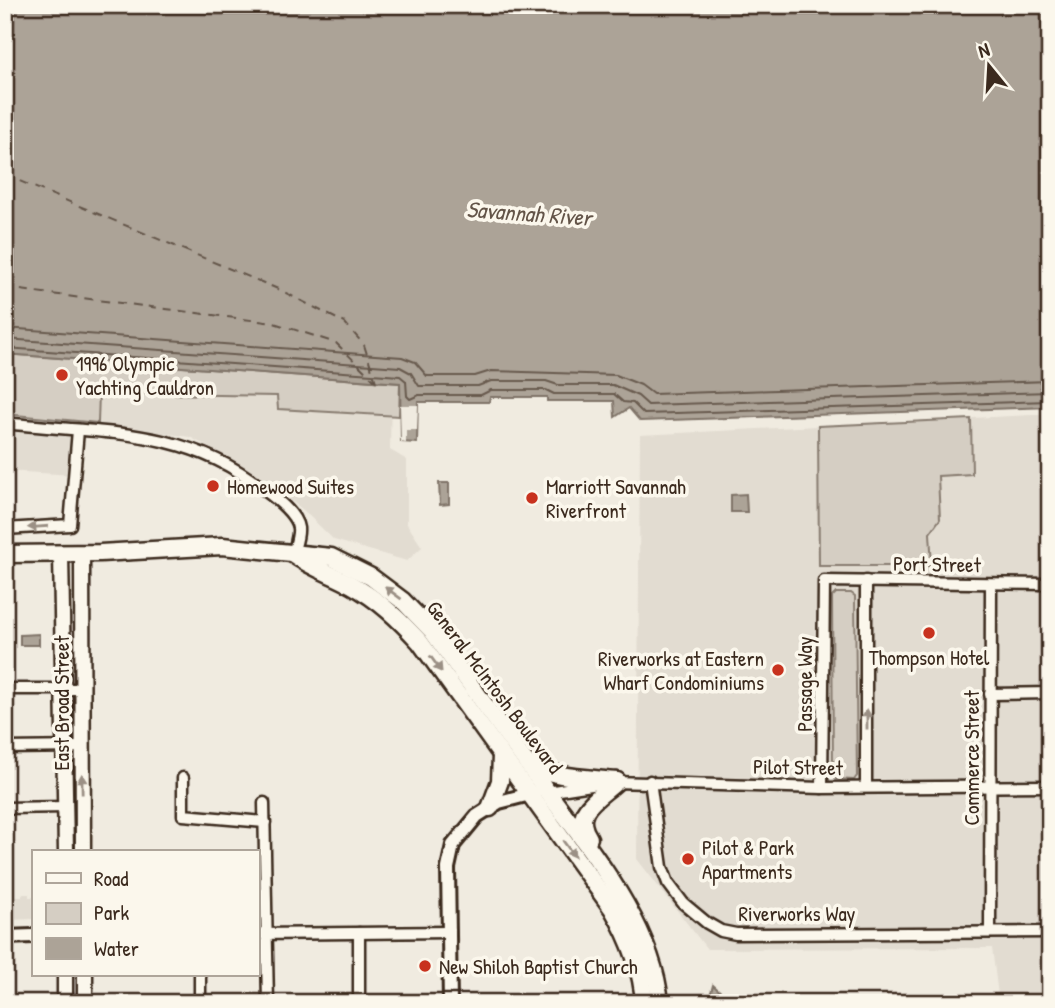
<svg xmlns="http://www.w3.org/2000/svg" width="1055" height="1008" font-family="'Patrick Hand',sans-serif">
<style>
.built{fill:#e2dcd1}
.green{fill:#d5cec3;stroke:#887c70;stroke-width:2}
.water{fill:#aca397;stroke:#7f7367;stroke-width:2}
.pier{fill:#f0ebe0}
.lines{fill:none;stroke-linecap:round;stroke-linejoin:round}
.shore{stroke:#685a4e;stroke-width:2}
.ferry{stroke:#635448;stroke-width:2;stroke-dasharray:9 7;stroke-linecap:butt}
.minor-casing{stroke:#3b2a1e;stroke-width:15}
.tertiary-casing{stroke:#3b2a1e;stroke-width:18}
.secondary-casing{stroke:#3b2a1e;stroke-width:19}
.primary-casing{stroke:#3b2a1e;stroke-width:21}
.minor{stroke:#fbf7ec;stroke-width:10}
.tertiary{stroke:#fbf7ec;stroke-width:12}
.secondary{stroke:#fbf7ec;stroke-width:14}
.primary{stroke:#fbf7ec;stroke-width:16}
.oneway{fill:#9b9085}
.poi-dot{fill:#c8321e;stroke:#fbf7ec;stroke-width:2.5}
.labels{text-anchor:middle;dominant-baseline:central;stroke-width:7;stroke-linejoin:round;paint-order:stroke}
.poi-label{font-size:21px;fill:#3b2a1e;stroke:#fbf7ec;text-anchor:start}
.street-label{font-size:21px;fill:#3b2a1e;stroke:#fbf7ec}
.water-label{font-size:23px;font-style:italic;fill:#635448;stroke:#fbf7ec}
</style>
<rect width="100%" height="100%" fill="#f0ebe0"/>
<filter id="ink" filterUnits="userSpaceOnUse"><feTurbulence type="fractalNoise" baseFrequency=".0143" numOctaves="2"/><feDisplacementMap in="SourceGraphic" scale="14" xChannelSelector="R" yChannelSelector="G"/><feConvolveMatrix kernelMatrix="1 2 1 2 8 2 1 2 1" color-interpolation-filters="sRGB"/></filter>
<g filter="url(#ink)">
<g class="built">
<path d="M5,369L391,393L390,450L407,460V524L422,547L407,561L334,540L302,509L251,471L190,437L76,421L75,475L5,471Z"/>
<path d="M1050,414V1003H999L992,948L707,949L637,859L640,435Z"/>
<path d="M22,894H29V897H33V919L5,920V897H22Z"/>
</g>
<g class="green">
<path d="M5,354L400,383L399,416L278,409L277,396L99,393L98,423L5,414Z"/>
<path d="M971,419L972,474L938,476L940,519L930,533L932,566H819L818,426Z"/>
<path d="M836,593H851L855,596L857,776L854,780L836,779L833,776L832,597Z"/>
</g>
<g class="water">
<path d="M5,5H1050V407L640,421L629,408L615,417L614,401H547V397H490L489,402H418L417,443L401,442L400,383L5,354Z"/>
<path d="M439,483H449V504L440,505Z"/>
<path d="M746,494L747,512H731V495Z"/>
<path d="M39,634V645H20V635Z"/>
<path d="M713,985L733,1003H708Z"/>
</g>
<path class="pier" d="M400,405H418L417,430H406V443L401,442Z"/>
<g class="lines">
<g class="shore">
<path d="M5,328L402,357L415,362L427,376H475L491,371L616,375L641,385L653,394L1050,381"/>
<path d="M5,339L400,367L411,373L419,386H478L491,381H546L558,385H613L638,396L648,405L1050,392"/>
<path d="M5,348L400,376L406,381L407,396L410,399L419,395H481L491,390H546L554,394H614L623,402L633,403L644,414L1050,401"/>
</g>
<g class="ferry">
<path d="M5,175L278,289L345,323L364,345L376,382"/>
<path d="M5,288L274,323L336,343L375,381"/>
</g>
<defs>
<g id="minor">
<path d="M5,423C99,434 184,426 262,488C274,497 296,513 298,528C299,536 295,546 293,554"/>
<path d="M5,529L70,525L78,430"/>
<path d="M866,581V787"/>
<path d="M5,689H81"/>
<path d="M990,694L1050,693"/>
<path d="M5,748L82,747"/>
<path d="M183,778V815L265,822"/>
<path d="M650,781L662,867L668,883L683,903L707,923L721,931L736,934L1050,932"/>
<path d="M613,782L822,788L1050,786"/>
<path d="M822,788L824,581L1050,584"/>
<path d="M547,792L598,784"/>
<path d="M264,803L268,1003"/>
<path d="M5,808L66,807"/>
<path d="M990,931L991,584"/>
<path d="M257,934L450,932"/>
<path d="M200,975V1003"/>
<path d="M359,1003V933"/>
</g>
<g id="tertiary">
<path d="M5,937L33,936"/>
<path d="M450,1003L448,868L453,845L477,816L499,802L534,793"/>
</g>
<g id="secondary">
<path d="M61,553L66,852"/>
<path d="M82,553L83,852"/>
<path d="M65,975V1003"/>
<path d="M85,975V1003"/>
</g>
<g id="primary">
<path d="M5,554L100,553L222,546L331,557L371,577L403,601L432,631C468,682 505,732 541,783C587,847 653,922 660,1003"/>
<path d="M293,554C312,568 332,574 352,585C379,600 399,619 420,642L612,908C629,937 642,968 644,1003"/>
<path d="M527,763C549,778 591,778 617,781"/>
<path d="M490,808L500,781L501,755"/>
<path d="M589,838C570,811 599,798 617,781"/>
</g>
</defs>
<use href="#minor" class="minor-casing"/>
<use href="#tertiary" class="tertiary-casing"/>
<use href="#secondary" class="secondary-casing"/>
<use href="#primary" class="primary-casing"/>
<use href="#minor" class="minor"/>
<use href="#tertiary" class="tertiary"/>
<use href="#secondary" class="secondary"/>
<use href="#primary" class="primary"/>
</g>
<defs><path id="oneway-solid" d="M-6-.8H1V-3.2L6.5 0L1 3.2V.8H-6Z" transform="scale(1.75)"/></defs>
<g class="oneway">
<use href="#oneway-solid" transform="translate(38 527) rotate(176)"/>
<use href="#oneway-solid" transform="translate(393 593) rotate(-144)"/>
<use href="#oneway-solid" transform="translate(436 664) rotate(54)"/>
<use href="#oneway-solid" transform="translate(867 719) rotate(-90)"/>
<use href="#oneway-solid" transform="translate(82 784) rotate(-91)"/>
<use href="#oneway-solid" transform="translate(569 849) rotate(54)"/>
</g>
</g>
<g class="poi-dot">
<circle cx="62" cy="375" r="7"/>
<circle cx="213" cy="486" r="7"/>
<circle cx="532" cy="498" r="7"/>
<circle cx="929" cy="633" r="7"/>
<circle cx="778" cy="670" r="7"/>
<circle cx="688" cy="859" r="7"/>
<circle cx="425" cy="966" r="7"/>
</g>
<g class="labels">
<g class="poi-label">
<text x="76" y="363">1996 Olympic<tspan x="76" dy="24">Yachting Cauldron</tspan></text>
<text x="227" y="486">Homewood Suites</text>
<text x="546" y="486">Marriott Savannah<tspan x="546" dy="24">Riverfront</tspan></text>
<text x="929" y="657" text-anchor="middle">Thompson Hotel</text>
<text x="764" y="658" text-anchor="end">Riverworks at Eastern<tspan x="764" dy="24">Wharf Condominiums</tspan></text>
<text x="702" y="847">Pilot &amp; Park<tspan x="702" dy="24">Apartments</tspan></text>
<text x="439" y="966">New Shiloh Baptist Church</text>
</g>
<g class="street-label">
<text transform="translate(937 564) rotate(1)">Port Street</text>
<text transform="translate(804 684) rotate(-90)">Passage Way</text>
<text transform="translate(495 687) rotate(53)">General McIntosh Boulevard</text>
<text transform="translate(61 703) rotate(-90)">East Broad Street</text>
<text transform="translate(971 758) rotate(-90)">Commerce Street</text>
<text transform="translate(798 767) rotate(1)">Pilot Street</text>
<text x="797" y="913">Riverworks Way</text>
</g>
<g class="water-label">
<text transform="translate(529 213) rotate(4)">Savannah River</text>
</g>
</g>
<rect width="1055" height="1008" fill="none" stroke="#fbf7ec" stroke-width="28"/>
<rect x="14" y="14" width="1027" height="980" fill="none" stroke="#3b2a1e" stroke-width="2.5" filter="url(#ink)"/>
<rect x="32" y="850" width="228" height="126" fill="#fbf7ec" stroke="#aea59a" stroke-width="2"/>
<rect x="46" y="873" width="35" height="10" fill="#fbf7ec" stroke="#aea59a" stroke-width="2"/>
<text x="94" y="886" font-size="21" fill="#3b2a1e">Road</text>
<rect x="46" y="903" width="35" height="21" fill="#d5cec3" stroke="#aea59a" stroke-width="2"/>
<text x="94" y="920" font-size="21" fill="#3b2a1e">Park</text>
<rect x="46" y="938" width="35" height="21" fill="#aca397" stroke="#aea59a" stroke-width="2"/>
<text x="94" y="956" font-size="21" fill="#3b2a1e">Water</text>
<g transform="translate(989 66) rotate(342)" stroke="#fbf7ec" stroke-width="5" paint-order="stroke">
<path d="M0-5L12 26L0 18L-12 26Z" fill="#3b2a1e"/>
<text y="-10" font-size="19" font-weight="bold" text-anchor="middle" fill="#3b2a1e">N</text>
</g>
</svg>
